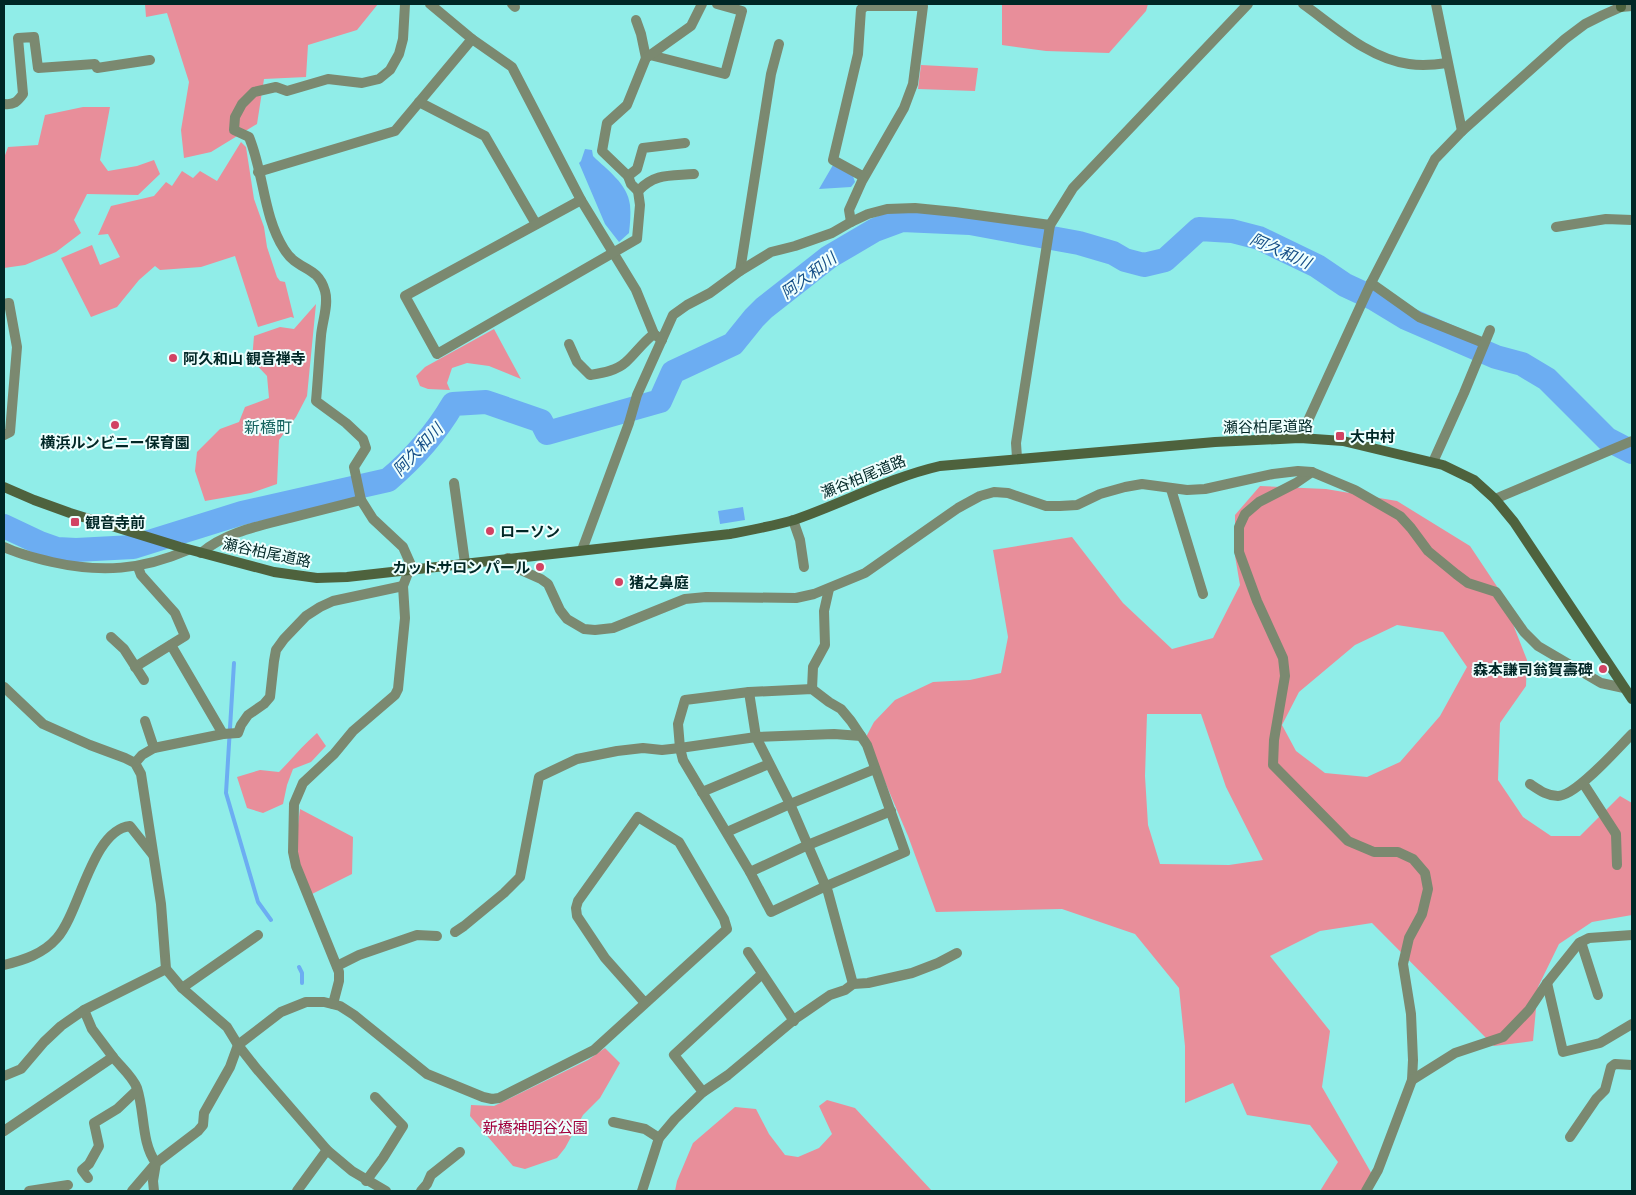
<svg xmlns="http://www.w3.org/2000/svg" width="1636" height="1195" font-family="Commissioner,'Noto Sans JP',sans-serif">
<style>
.green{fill:#e88e9a;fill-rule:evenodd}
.water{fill:#6cadf2}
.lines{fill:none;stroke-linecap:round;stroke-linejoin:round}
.stream{stroke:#6cadf2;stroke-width:4}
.river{stroke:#6cadf2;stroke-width:24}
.street{stroke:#7b8970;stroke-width:10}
.secondary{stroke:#4e623d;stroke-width:10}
.poi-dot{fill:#d24363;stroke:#eefffe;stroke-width:2}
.labels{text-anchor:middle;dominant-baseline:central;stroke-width:4;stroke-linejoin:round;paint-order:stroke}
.poi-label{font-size:15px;font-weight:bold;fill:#002726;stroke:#eefffe;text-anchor:start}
.street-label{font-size:15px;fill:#002726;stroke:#eefffe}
.park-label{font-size:15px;fill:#a2023d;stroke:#eefffe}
.water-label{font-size:16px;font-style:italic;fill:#154f87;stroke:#eefffe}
.neighbourhood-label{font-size:16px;fill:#14625f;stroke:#eefffe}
</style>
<rect width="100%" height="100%" fill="#90ede8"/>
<g class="green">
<path d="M145,4H378L357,30L308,45L306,77L264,79L257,124L211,152L184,158L181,130L189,82L167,13L146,17Z"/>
<path d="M1002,4H1148L1146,11L1109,53L1046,51L1002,45Z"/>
<path d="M921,65L978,68L975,91L918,89Z"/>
<path d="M83,107H110L100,160L108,171L137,166L154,160L160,174L138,195L87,194L74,220L81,233L56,252L25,265L4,268V158L8,147L38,145L45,115Z"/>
<path d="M241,142L246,147L254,199L264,227L267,247L277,277L280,281L285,282L294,318L291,317L258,327L235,256L201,267L160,270L155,266L139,280L117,307L91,317L61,258L92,245L100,265L120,257L108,234L98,235L111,206L154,196L166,182L172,186L182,171L193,178L200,171L217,181Z"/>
<path d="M316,304L307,396L296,417L279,440L277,484L251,493L205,501L195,471L197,452L220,429L239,422L245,407L269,398L267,376L252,360L254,336L280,327L294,329Z"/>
<path d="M494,329L521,379L489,366L467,363L452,368L447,383L450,390L428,389L420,386L416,376L425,367Z"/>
<path d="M1260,486L1326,489L1397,501L1470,546L1500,591L1527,660L1526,686L1500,723L1498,780L1523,817L1551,836H1580L1620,796L1632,803V915L1592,922L1559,944L1538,987L1533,1041L1494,1046L1372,923L1320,931L1270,956L1330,1031L1322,1087L1373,1176L1369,1191H1320L1338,1162L1310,1125L1247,1115L1233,1083L1185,1103V1046L1179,988L1135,934L1062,909L936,912L908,836L866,737L874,722L895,700L933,682L970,680L1001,673L1008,637L993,550L1072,537L1123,603L1172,649L1213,638L1240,585L1235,556V515ZM1397,625L1443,632L1467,667L1440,716L1400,762L1367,777L1325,773L1296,751L1282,725L1299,692L1355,645ZM1147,714H1201L1226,787L1263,860L1229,865L1160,864L1148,825L1145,776Z"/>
<path d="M317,733L326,746L311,762L293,769L287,785L283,804L263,813L247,808L237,777L260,770L279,772C292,759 303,745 317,733Z"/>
<path d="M300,809L353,837L352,874L312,894C308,885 303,875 300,865C294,847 298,826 300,809Z"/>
<path d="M605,1048L620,1063L600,1098L583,1115L565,1148L557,1158L525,1169L513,1166L470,1116L471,1105L494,1106L588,1060Z"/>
<path d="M827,1100L855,1108L932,1191H675L677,1181L693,1143L735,1107L756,1109L769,1134L785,1155L798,1157L819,1148L832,1134L819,1106Z"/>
</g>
<g class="water">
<path d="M585,149L592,150L593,156C607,170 628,184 630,205C631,214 630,224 629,233L619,242L605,224L579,163L581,161Z"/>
<path d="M833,165L853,176L855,182L851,187L819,189Z"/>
<path d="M743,507L745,520L720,524L718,511Z"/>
</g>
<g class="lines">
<g class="stream">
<path d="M234,663L226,793L258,902L271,920"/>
<path d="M299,967L302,973V983"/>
</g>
<path class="river" d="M4,526L40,543L57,549L76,550L133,547L242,513L388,480C414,458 436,433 453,404L486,402L541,421L547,433L660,401L673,372L733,344L754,318L764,308L829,257L875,230L902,220L970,223L1079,243L1113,253L1125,260L1144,265L1165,260L1199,229L1232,231L1259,238L1317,266L1345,285L1373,298L1406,318L1496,357L1522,364L1547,379L1607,439L1632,452"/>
<g class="street">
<path d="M430,4L472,39L512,67L581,200L636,290L654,334L662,340"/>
<path d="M512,4L515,7"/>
<path d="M1303,4C1334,26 1369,59 1409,64C1422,66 1434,65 1447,63"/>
<path d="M1436,4L1462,131"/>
<path d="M636,20L641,34L646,58"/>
<path d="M650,55L725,74L742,11L717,4"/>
<path d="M419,102L485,136L536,224"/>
<path d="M4,104C14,105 17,102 23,94L18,38L34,37L38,68L95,64L97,68L150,60"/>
<path d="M258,172L395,131L472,39"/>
<path d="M628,176L637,169L643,148L685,143"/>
<path d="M638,191C655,173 670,176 694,174"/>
<path d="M581,200L405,296L437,354L637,239L640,205L638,191L631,184L628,176L602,151L607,123L627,105L646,58L691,26L702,4"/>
<path d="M851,222L849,210L862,181L904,108L913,84L923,6H866L861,9L858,54L833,160L864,177"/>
<path d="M1556,227L1606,219L1632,220"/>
<path d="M740,271L771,74L779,44"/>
<path d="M1371,283L1419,317L1484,343"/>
<path d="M4,304L9,303L17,347L10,432L4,435"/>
<path d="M569,344L577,362L590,375C602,373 616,371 626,362C636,353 643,342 654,334"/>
<path d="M1300,438L1371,283L1435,159L1462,131L1565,39L1585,24L1603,15L1621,7L1632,6"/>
<path d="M1017,458L1016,443L1050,225L1073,188L1248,4"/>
<path d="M1433,462L1464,393L1490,330"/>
<path d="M1312,472L1296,483L1259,502L1245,514L1239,527V552L1257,601L1283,658L1285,676L1274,740L1273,765L1348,841L1374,852H1398L1413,859L1425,873L1428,889L1422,914L1409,938L1403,964L1411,1014L1413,1060L1412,1080L1378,1170L1366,1191"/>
<path d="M454,483L465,563"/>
<path d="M1171,489L1203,594"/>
<path d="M1495,499L1632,441"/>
<path d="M793,520L800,540L804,567"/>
<path d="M4,547C19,554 35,558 52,562C101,573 142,570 188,550"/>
<path d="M582,550L629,423L637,395L673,315L687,305L710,293L740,271L771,252L795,246L832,233L851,222L868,214L887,209L915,208L955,212L1050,225"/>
<path d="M201,553C226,532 259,526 290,518C314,512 337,506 361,500"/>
<path d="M508,558L523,571L541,579L548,584L560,610L567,619L584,629L595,630L613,628L685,599L706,597L796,598L814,594L865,573L958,508L980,496L994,492L1008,493L1046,506H1060L1077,505L1100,494L1125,487L1142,484L1187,490L1205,489L1273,474L1298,471L1312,472L1355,490L1400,516L1411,528L1428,551L1456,574L1468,583L1496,592L1524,632L1538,646L1601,683L1624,688"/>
<path d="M111,637L124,649L144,680"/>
<path d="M171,645L223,734"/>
<path d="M135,667L185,636L175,613L141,575L138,567"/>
<path d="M4,687L43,724L90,745L125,758L135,763L141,774L161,904L166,969L182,988L227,1027L238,1045L256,1068L327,1150L352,1171L386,1191"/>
<path d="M812,689L829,702L841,709L851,721L867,745L905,852L824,887L771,912L750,872L683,760L680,748L678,724L685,700L749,692Z"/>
<path d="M812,689L813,667L825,645L824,611L829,589"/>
<path d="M749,692L756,737L790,804L828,892L853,984"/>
<path d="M145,721L154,748"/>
<path d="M135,763L142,755L154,748L223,734L238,733L241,725L248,715L264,704L270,697L274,661L276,650L284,639L306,616L320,607L333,601L403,586"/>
<path d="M1583,783L1616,834L1617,865"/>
<path d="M1530,784C1539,790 1547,796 1558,796C1576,796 1618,748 1632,734"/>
<path d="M702,792L769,764"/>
<path d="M727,832L790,804L875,769"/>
<path d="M750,872L808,845L891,811"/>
<path d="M455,932L464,926L504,893L520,877L539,777L577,759L617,751L643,748L662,750L680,748L756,737L834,734L861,736"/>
<path d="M1581,942L1598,995"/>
<path d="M748,952L794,1021"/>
<path d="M4,965C24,960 43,954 57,938C80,912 92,830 130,826L153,855"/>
<path d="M337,966L359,955L417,935L437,936"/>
<path d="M1547,983L1563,1052L1600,1043L1632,1024"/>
<path d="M182,988L258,935"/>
<path d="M333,1004L339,981V972L296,866L293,852L294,804L303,783L334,754L353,731L395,695L398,689L405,618L403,586L411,565L403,547L373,519L361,500L354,467L366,448L363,439L346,423L316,401C318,379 319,358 321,336C322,322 329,305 325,291C317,264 298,272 284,249C263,216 264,173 249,137L234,130L235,117L242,104L254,92L276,87L287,91L328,79L362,83L379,79L390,70L399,54L403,39L405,4"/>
<path d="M84,1010L92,1029L113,1057"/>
<path d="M4,1076L21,1069L44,1042L61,1026L84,1010L166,969"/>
<path d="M1412,1080L1455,1053L1503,1037L1529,1010L1547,983L1579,943L1589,938L1632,935"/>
<path d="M703,1092L674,1055L762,974"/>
<path d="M613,1122L645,1129L659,1138"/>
<path d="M4,1131L113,1057C121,1067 133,1077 137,1088C145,1112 141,1143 156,1163L132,1191"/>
<path d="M1570,1137L1596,1099L1605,1090L1611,1067L1615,1064L1632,1065"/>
<path d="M88,1178L82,1170L89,1164L99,1146L94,1123L117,1109L137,1090"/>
<path d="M366,1181L383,1158L403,1126L375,1097"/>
<path d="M29,1191L68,1185"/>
<path d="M154,1191L153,1181L156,1163L198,1131L203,1125L204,1113L230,1067L238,1045L281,1012L306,1002H324L340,1006L354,1015L427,1074L483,1097L492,1099L499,1098L594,1050L605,1040L727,929L724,919L679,842L638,817L578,901L576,908L577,916L605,958L645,1003"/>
<path d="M297,1191L327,1150"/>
<path d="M421,1191L427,1184L431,1175L460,1152"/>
<path d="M642,1191L659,1138L675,1119L703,1092L728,1075L795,1019L830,995L845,990L853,984L868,983L912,973L938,963L957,953"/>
</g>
<g class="secondary">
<path d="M1621,7V4"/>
<path d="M4,487L34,500L70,513L180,547L274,572L317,578L347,577L730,534C751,530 773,526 794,520C844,503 888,478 940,466L1215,442L1300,438L1343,441L1443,465L1474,480L1495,499L1514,522L1632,699"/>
</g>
</g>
<g class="poi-dot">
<circle cx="173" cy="358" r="5"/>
<circle cx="115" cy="425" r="5"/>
<rect x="1335" y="431" width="10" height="10" rx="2.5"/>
<rect x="70" y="517" width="10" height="10" rx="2.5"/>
<circle cx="490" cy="531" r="5"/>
<circle cx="540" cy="567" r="5"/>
<circle cx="619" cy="582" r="5"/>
<circle cx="1603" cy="669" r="5"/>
</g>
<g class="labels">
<g class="poi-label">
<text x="183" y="358">阿久和山 観音禅寺</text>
<text x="1350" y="436">大中村</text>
<text x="115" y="442" text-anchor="middle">横浜ルンビニー保育園</text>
<text x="85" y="522">観音寺前</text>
<text x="500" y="531">ローソン</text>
<text x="530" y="567" text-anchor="end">カットサロン パール</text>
<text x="629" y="582">猪之鼻庭</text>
<text x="1593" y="669" text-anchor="end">森本謙司翁賀壽碑</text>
</g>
<g class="street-label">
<text transform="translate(1268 426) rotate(-1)">瀬谷柏尾道路</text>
<text transform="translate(863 476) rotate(-22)">瀬谷柏尾道路</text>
<text transform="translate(267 552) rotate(12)">瀬谷柏尾道路</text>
</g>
<g class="park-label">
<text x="535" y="1127">新橋神明谷公園</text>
</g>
<g class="water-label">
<text transform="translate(1281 250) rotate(24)">阿久和川</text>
<text transform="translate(808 275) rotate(-37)">阿久和川</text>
<text transform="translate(417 449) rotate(-47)">阿久和川</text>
</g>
<g class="neighbourhood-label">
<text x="268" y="426">新橋町</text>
</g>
</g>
<rect width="1636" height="1195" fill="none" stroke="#002726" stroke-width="10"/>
</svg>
